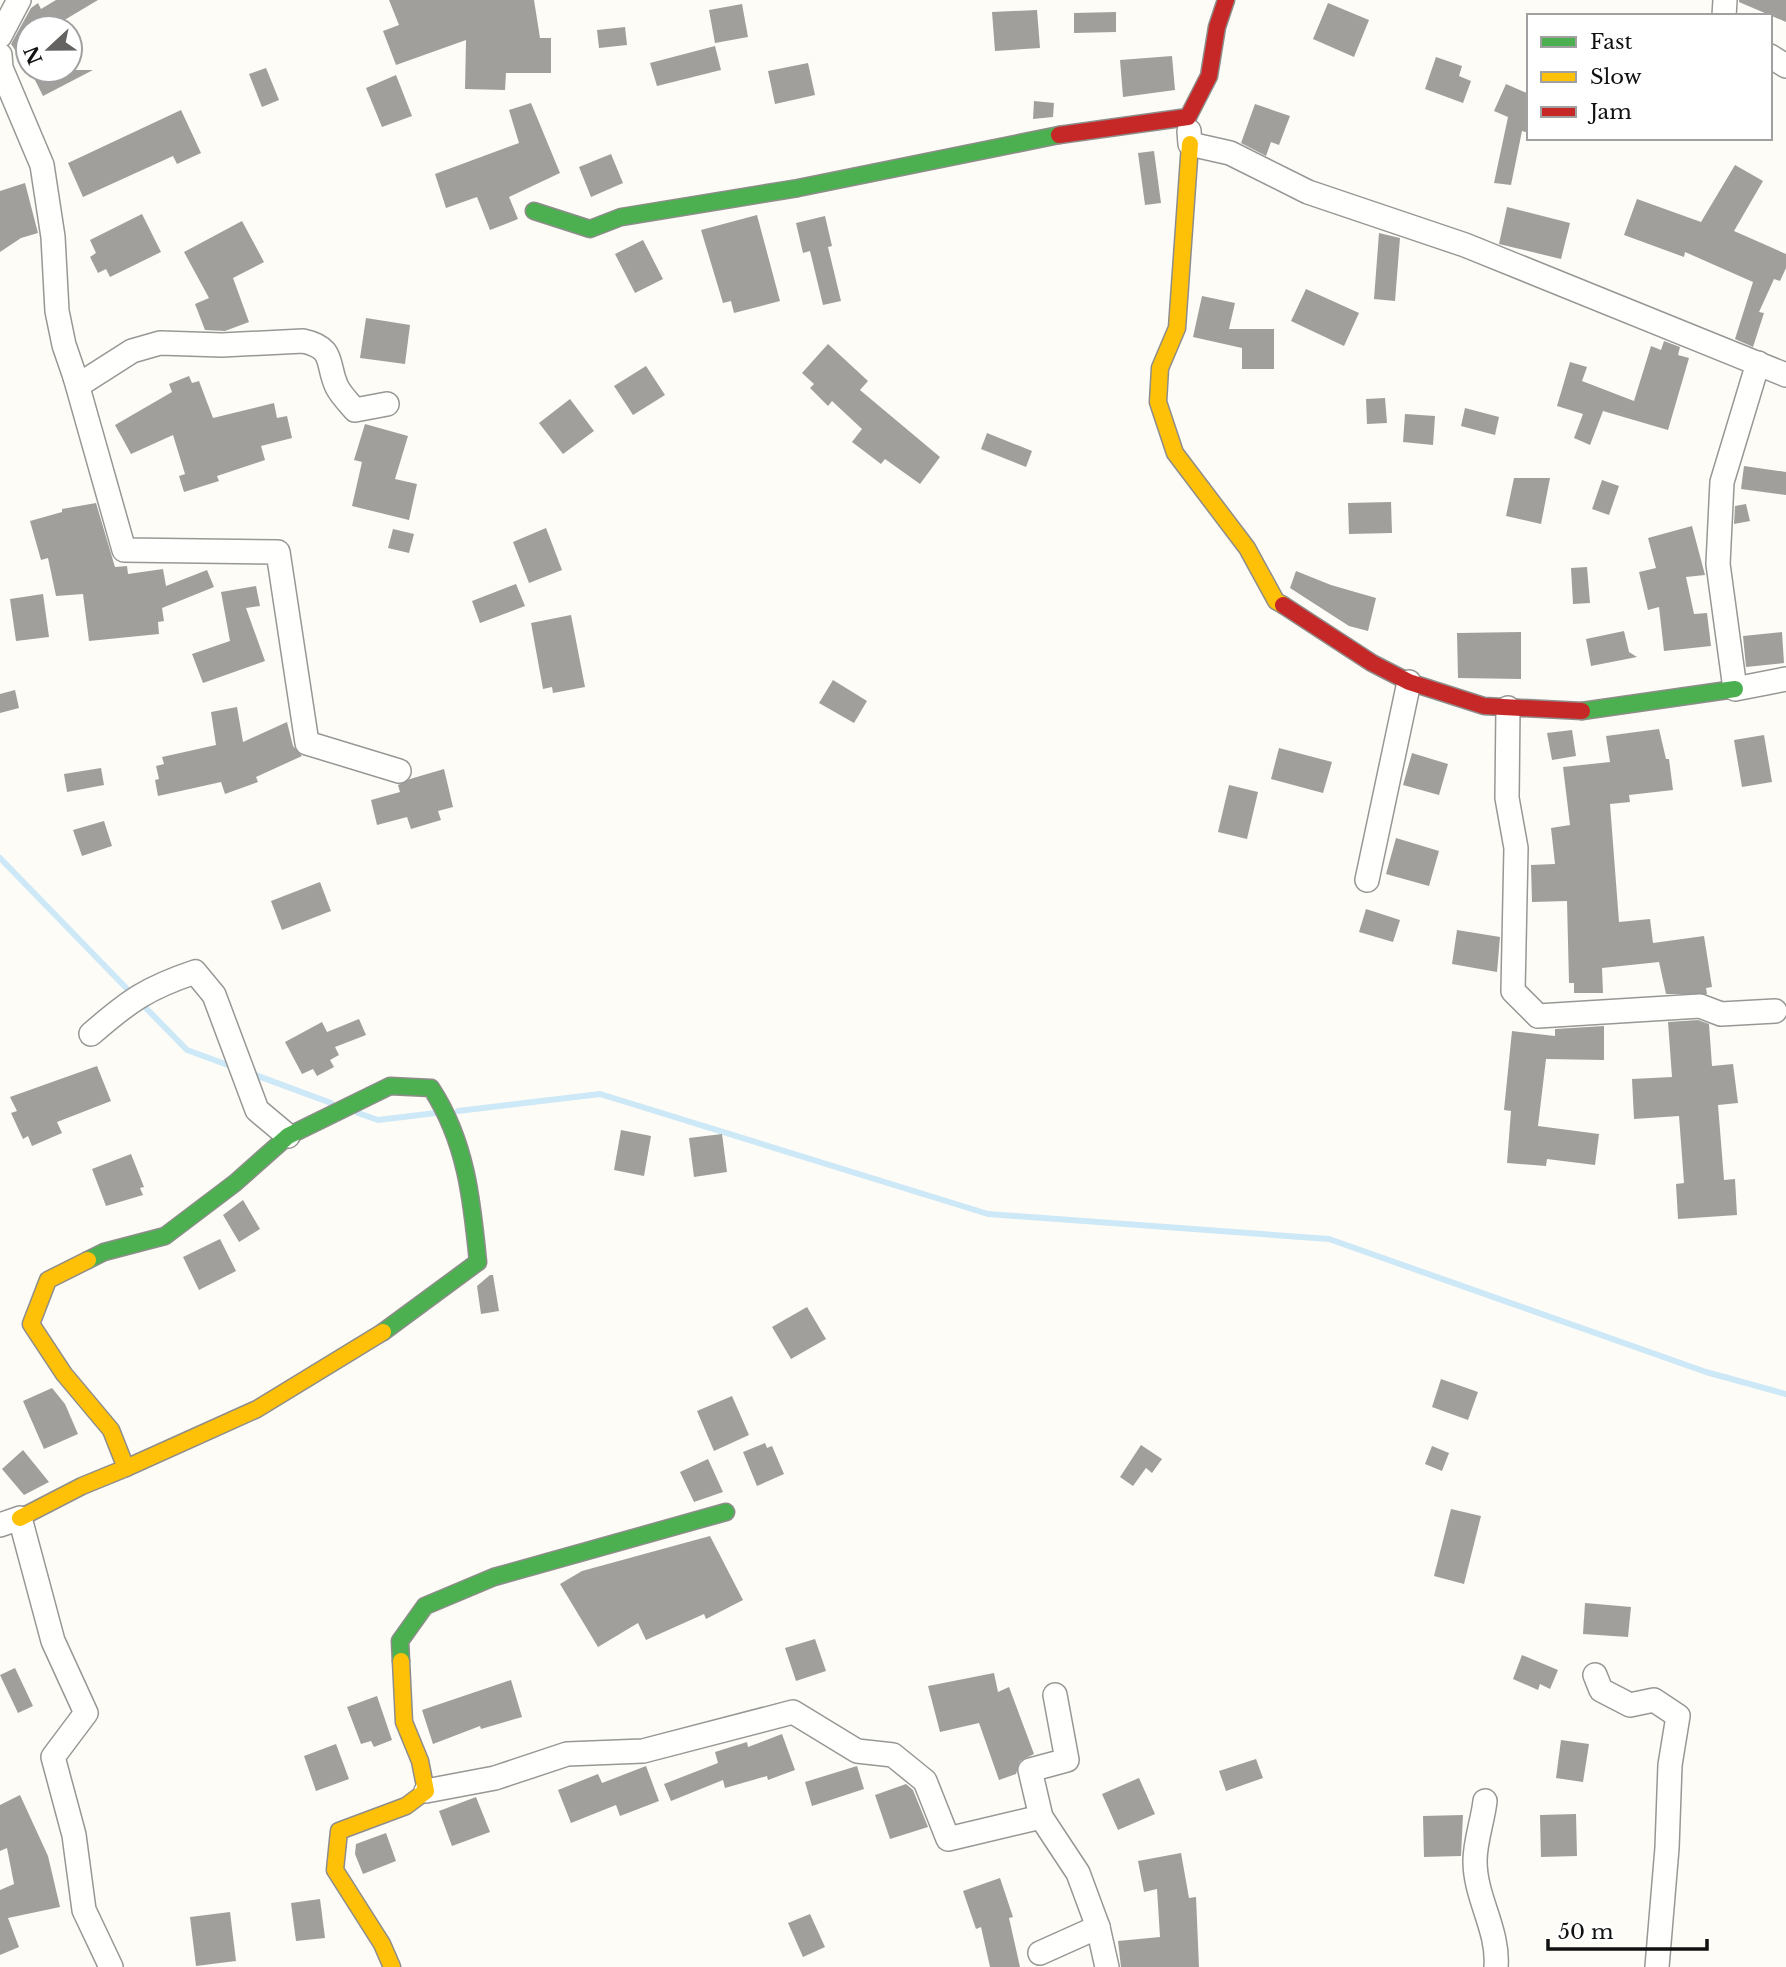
<svg xmlns="http://www.w3.org/2000/svg" width="1786" height="1967" font-family="'Libre Baskerville',serif">
<style>
.lines{fill:none;stroke-linecap:round;stroke-linejoin:round}
.stream{stroke:#cde8f7;stroke-width:6}
.building{fill:#a19f9c}
.street-casing{stroke:#979795;stroke-width:26}
.fast-casing{stroke:#8e8d8b;stroke-width:19}
.slow-casing{stroke:#8e8d8b;stroke-width:19}
.jam-casing{stroke:#8e8d8b;stroke-width:19}
.street{stroke:#fffffe;stroke-width:23}
.fast{stroke:#4caf50;stroke-width:16}
.slow{stroke:#ffc107;stroke-width:16}
.jam{stroke:#c62828;stroke-width:16}
</style>
<rect width="100%" height="100%" fill="#fdfcf7"/>
<g class="lines">
<g class="stream">
<path d="M0,858L133,995"/>
<path d="M141,1003L187,1050L236,1068"/>
<path d="M250,1073L331,1103"/>
<path d="M458,1111L600,1094L988,1214L1329,1239L1706,1372L1786,1394"/>
<path d="M358,1113L378,1120L436,1113"/>
</g>
</g>
<g class="building">
<path d="M56,0H98L51,28H28V69L11,44L31,8L38,3L41,9Z"/>
<path d="M389,0H534L540,38H551V73H506L505,90L465,89L466,40L396,65L383,31L399,25Z"/>
<path d="M1739,0H1786V22L1739,2Z"/>
<path d="M1328,3L1369,20L1354,57L1313,39Z"/>
<path d="M742,4L748,37L715,43L709,10Z"/>
<path d="M1037,10L1040,48L995,51L992,12Z"/>
<path d="M1116,12V32L1074,33V13Z"/>
<path d="M625,27L627,45L599,48L597,30Z"/>
<path d="M715,46L721,70L657,86L650,63Z"/>
<path d="M1172,56L1175,90L1123,97L1120,60Z"/>
<path d="M1436,57L1462,66L1459,76L1471,81L1463,103L1425,89Z"/>
<path d="M808,63L815,95L775,104L768,71Z"/>
<path d="M266,68L279,100L262,107L249,74Z"/>
<path d="M30,70H93L43,96Z"/>
<path d="M396,75L412,116L382,127L366,88Z"/>
<path d="M1506,84L1529,94V133L1522,131L1511,185L1494,183L1508,117L1494,111Z"/>
<path d="M1034,101L1054,103L1053,117L1033,119Z"/>
<path d="M531,103L560,173L509,197L518,219L490,230L477,197L446,208L435,174L519,143L509,110Z"/>
<path d="M1255,104L1290,116L1279,145L1271,142L1266,156L1241,143Z"/>
<path d="M181,110L201,153L177,164L173,156L83,197L68,163Z"/>
<path d="M1154,151L1161,203L1145,205L1138,153Z"/>
<path d="M611,154L623,183L591,197L579,167Z"/>
<path d="M1735,165L1763,181L1734,231L1786,254V268L1780,281L1774,279L1759,312L1764,313L1753,347L1735,339L1753,282L1685,252L1684,257L1624,235L1637,199L1701,222Z"/>
<path d="M25,183L38,233L21,238L0,252V191Z"/>
<path d="M1507,207L1570,223L1561,259L1499,244Z"/>
<path d="M142,214L161,252L110,277L106,269L98,273L90,257L96,253L90,240Z"/>
<path d="M757,215L780,301L734,313L731,301L723,303L701,230Z"/>
<path d="M825,216L832,246L828,247L841,301L823,305L810,251L803,253L796,223Z"/>
<path d="M242,221L264,262L233,278L249,322L225,331L205,330L195,304L209,298L184,252Z"/>
<path d="M1379,233L1400,238L1395,301L1374,299Z"/>
<path d="M643,240L663,279L635,293L615,254Z"/>
<path d="M1306,289L1359,313L1344,346L1291,321Z"/>
<path d="M1202,296L1235,303L1229,329H1274V369H1242V348L1193,337Z"/>
<path d="M366,318L410,325L405,364L360,358Z"/>
<path d="M1664,341L1680,347L1678,355L1689,358L1668,430L1603,411L1590,445L1574,438L1583,414L1557,406L1570,362L1587,367L1582,381L1634,401L1651,346L1661,350Z"/>
<path d="M828,344L868,381L860,390L940,457L920,484L885,459L881,464L852,442L862,429L832,401L828,406L810,388L814,384L802,373Z"/>
<path d="M646,366L665,395L633,415L614,386Z"/>
<path d="M189,376L192,383L199,381L213,418L274,403L277,418L287,416L292,438L261,446L265,460L217,476L219,481L184,492L179,476L185,474L173,435L131,454L115,425L172,392L169,384Z"/>
<path d="M1385,398L1387,423L1367,424L1366,399Z"/>
<path d="M570,399L594,431L563,454L539,423Z"/>
<path d="M1465,408L1499,417L1495,435L1461,426Z"/>
<path d="M1405,414L1435,416L1433,445L1403,442Z"/>
<path d="M365,424L408,436L395,479L417,484L409,520L352,506L362,462L354,460Z"/>
<path d="M987,433L1032,451L1026,467L981,449Z"/>
<path d="M1744,466L1786,472V495L1741,489Z"/>
<path d="M1514,478H1550L1541,524L1506,516Z"/>
<path d="M1602,480L1619,486L1609,515L1592,509Z"/>
<path d="M1391,502L1392,533L1349,534L1348,503Z"/>
<path d="M96,503L115,567L127,566L128,574L163,569L166,586L207,570L214,587L162,608L164,621L158,622L159,634L89,641L83,594L56,596L48,558L41,560L30,521L62,512V509Z"/>
<path d="M1746,504L1750,521L1734,524L1735,506Z"/>
<path d="M1692,526L1705,575L1686,577L1694,614L1707,613L1711,646L1664,651L1659,607L1648,610L1639,572L1656,568L1648,538Z"/>
<path d="M546,528L562,570L529,583L513,542Z"/>
<path d="M393,529L414,534L409,553L388,548Z"/>
<path d="M1587,567L1590,603L1573,604L1571,568Z"/>
<path d="M1296,571L1331,585L1376,598L1368,631L1349,626L1290,588Z"/>
<path d="M516,584L525,606L480,623L472,601Z"/>
<path d="M256,586L260,606L246,608L265,661L203,683L192,654L230,641L221,592Z"/>
<path d="M43,594L49,637L16,641L10,599Z"/>
<path d="M571,615L585,687L553,693L552,687L543,689L531,623Z"/>
<path d="M1624,631L1629,652L1637,657L1591,666L1586,639Z"/>
<path d="M1521,632V679L1458,678L1457,633Z"/>
<path d="M1782,632L1784,663L1746,667L1743,636Z"/>
<path d="M833,680L867,701L854,723L819,703Z"/>
<path d="M15,690L19,708L0,713V694Z"/>
<path d="M237,707L243,742L287,722L293,746L302,756L256,777L258,782L225,794L221,782L158,796L155,780L159,779L156,766L164,764L162,757L216,745L211,712Z"/>
<path d="M1659,729L1666,759H1669L1673,790L1629,795L1630,802L1610,804L1619,922L1650,919L1653,943L1704,936L1712,987L1706,988L1707,994H1666L1659,962L1602,968L1603,993H1574V983H1569L1567,901L1532,902L1531,865L1555,864L1551,828L1570,825L1563,767L1610,762L1606,736Z"/>
<path d="M1572,730L1576,756L1552,760L1547,733Z"/>
<path d="M1764,735L1772,782L1742,787L1734,740Z"/>
<path d="M1279,748L1332,762L1323,793L1271,779Z"/>
<path d="M1412,753L1448,764L1439,795L1403,785Z"/>
<path d="M101,768L104,785L67,792L64,774Z"/>
<path d="M444,769L453,807L438,811L441,820L411,829L407,817L377,825L371,800L400,792L398,785L410,779Z"/>
<path d="M1229,785L1258,792L1247,839L1218,832Z"/>
<path d="M104,821L112,846L82,856L73,830Z"/>
<path d="M1396,838L1439,851L1429,886L1386,874Z"/>
<path d="M320,882L331,911L282,930L271,901Z"/>
<path d="M1366,909L1400,920L1393,942L1359,932Z"/>
<path d="M1457,930L1500,937L1497,972L1452,964Z"/>
<path d="M359,1019L366,1035L335,1047L339,1055L330,1060L334,1067L317,1076L313,1069L302,1074L285,1042L322,1022L327,1032Z"/>
<path d="M1698,1020L1709,1024L1712,1066L1733,1064L1738,1103L1718,1105L1724,1180L1735,1179L1737,1215L1678,1219L1676,1184L1684,1183L1679,1116L1634,1119L1632,1079L1672,1077L1668,1022Z"/>
<path d="M1604,1026V1060L1546,1059L1538,1126L1599,1134L1595,1165L1547,1159L1546,1166L1507,1163L1511,1111L1504,1110L1512,1031L1555,1036V1029Z"/>
<path d="M97,1066L111,1101L57,1122L62,1133L32,1146L28,1136L23,1139L11,1113L17,1111L10,1097Z"/>
<path d="M621,1130L651,1136L644,1176L614,1170Z"/>
<path d="M722,1134L727,1172L694,1177L689,1138Z"/>
<path d="M131,1154L144,1187L140,1188L143,1195L106,1206L92,1169Z"/>
<path d="M243,1200L260,1229L239,1242L223,1215Z"/>
<path d="M220,1239L236,1271L199,1290L183,1257Z"/>
<path d="M490,1275H493L499,1311L481,1314L477,1286Z"/>
<path d="M807,1307L826,1339L791,1359L772,1327Z"/>
<path d="M1441,1379L1478,1392L1468,1420L1432,1407Z"/>
<path d="M52,1388L65,1404L78,1434L44,1449L23,1401Z"/>
<path d="M732,1396L749,1435L714,1451L697,1411Z"/>
<path d="M765,1443L767,1448L772,1446L784,1474L757,1486L743,1452Z"/>
<path d="M1141,1445L1162,1459L1152,1473L1146,1468L1133,1486L1120,1477Z"/>
<path d="M1432,1446L1449,1453L1442,1471L1425,1464Z"/>
<path d="M23,1450L49,1482L24,1495L2,1469Z"/>
<path d="M708,1459L723,1492L694,1502L680,1472Z"/>
<path d="M1451,1509L1481,1516L1464,1584L1434,1576Z"/>
<path d="M710,1536L743,1600L706,1619L704,1614L646,1640L638,1623L598,1647L560,1584L582,1571Z"/>
<path d="M1585,1603L1631,1607L1628,1637L1583,1634Z"/>
<path d="M815,1639L826,1671L796,1681L785,1648Z"/>
<path d="M1522,1655L1558,1670L1550,1689L1540,1684L1538,1690L1513,1679Z"/>
<path d="M15,1668L33,1706L18,1713L0,1675Z"/>
<path d="M994,1673L998,1692L1009,1687L1034,1754L1020,1761L1016,1774L999,1780L979,1723L940,1732L928,1686Z"/>
<path d="M511,1680L522,1717L481,1729L480,1726L433,1744L422,1710Z"/>
<path d="M377,1696L392,1740L374,1747L371,1741L361,1744L347,1707Z"/>
<path d="M782,1734L795,1770L768,1780L767,1776L725,1788L723,1780L671,1801L664,1784L718,1763L715,1752L747,1742L748,1747Z"/>
<path d="M1561,1740L1589,1744L1583,1782L1556,1778Z"/>
<path d="M336,1744L349,1779L316,1791L304,1756Z"/>
<path d="M1256,1759L1263,1778L1226,1791L1219,1771Z"/>
<path d="M646,1766L659,1801L620,1816L616,1805L571,1823L558,1790L598,1774L602,1783Z"/>
<path d="M857,1766L864,1789L812,1806L805,1782Z"/>
<path d="M1139,1778L1155,1814L1118,1830L1102,1794Z"/>
<path d="M906,1784L913,1790L928,1827L890,1839L875,1795Z"/>
<path d="M20,1795L48,1856L60,1907L8,1918L19,1947L0,1955V1890L14,1884L7,1848L0,1851V1805Z"/>
<path d="M476,1797L490,1832L452,1846L439,1811Z"/>
<path d="M1576,1814L1577,1856L1541,1857L1540,1815Z"/>
<path d="M1463,1815L1461,1856L1424,1857L1423,1816Z"/>
<path d="M386,1833L396,1861L363,1874L355,1854L356,1844Z"/>
<path d="M1181,1853L1189,1898L1196,1897L1199,1967H1121L1118,1941L1160,1937L1157,1889L1144,1892L1138,1861Z"/>
<path d="M1000,1878L1013,1917L1009,1918L1020,1967H990L981,1927L976,1929L963,1891Z"/>
<path d="M320,1899L325,1938L296,1941L291,1903Z"/>
<path d="M230,1912L236,1961L196,1966L190,1917Z"/>
<path d="M810,1914L825,1947L803,1957L788,1923Z"/>
</g>
<g class="lines">
<defs>
<g id="street">
<path d="M1724,16L1725,0"/>
<path d="M0,36L19,0"/>
<path d="M0,55L1,68L42,165L53,237L57,311L64,345L75,377L85,381L132,351L160,343L222,345L303,341C336,348 326,364 337,387C341,395 349,403 355,410L387,404"/>
<path d="M1770,56L1786,66"/>
<path d="M1189,131L1190,144L1230,153L1308,192L1465,245L1786,375"/>
<path d="M1758,363L1722,482L1718,564L1735,689L1786,679"/>
<path d="M75,377L124,550L278,552L307,743L399,771"/>
<path d="M1508,708L1507,798L1516,848L1513,991L1538,1016L1700,1006L1721,1014L1775,1011"/>
<path d="M1367,880L1409,682"/>
<path d="M91,1034C129,1001 147,988 195,972L214,995L257,1110L288,1136"/>
<path d="M0,1525L20,1518L53,1641L86,1713L53,1757L74,1835L84,1910L111,1967"/>
<path d="M1595,1675L1601,1690L1630,1705L1654,1700L1678,1716L1670,1765L1667,1848L1657,1967"/>
<path d="M1055,1695L1067,1760L1030,1770L1041,1817L1078,1873L1098,1927L1107,1967"/>
<path d="M426,1791L495,1778L567,1754L643,1751L793,1712L857,1751L893,1755L925,1781L948,1839L1041,1817"/>
<path d="M1485,1801C1483,1820 1475,1841 1475,1861C1475,1898 1499,1930 1496,1967"/>
<path d="M1040,1953L1098,1927"/>
</g>
<g id="fast">
<path d="M534,211L590,229L621,217L798,188L1059,135"/>
<path d="M1582,711L1735,689"/>
<path d="M88,1260L104,1252L165,1236L235,1183L288,1136L390,1086L431,1088C466,1141 472,1200 478,1262L383,1332"/>
<path d="M401,1661L400,1641L425,1606L494,1577L726,1512"/>
</g>
<g id="slow">
<path d="M1190,144L1177,328L1160,368L1158,402L1175,453L1247,548L1276,601L1283,605"/>
<path d="M126,1468L257,1409L383,1332"/>
<path d="M20,1518L82,1486L126,1468L111,1430L64,1374L31,1324L48,1280L88,1260"/>
<path d="M392,1967L382,1944L335,1870L339,1831L406,1806L426,1791L420,1761L404,1722L401,1661"/>
</g>
<g id="jam">
<path d="M1059,135L1188,117L1209,76L1217,27L1226,0"/>
<path d="M1283,605L1372,663L1409,682L1484,706L1582,711"/>
</g>
</defs>
<use href="#street" class="street-casing"/>
<use href="#fast" class="fast-casing"/>
<use href="#slow" class="slow-casing"/>
<use href="#jam" class="jam-casing"/>
<use href="#street" class="street"/>
<use href="#fast" class="fast"/>
<use href="#slow" class="slow"/>
<use href="#jam" class="jam"/>
</g>
<rect x="1527" y="14" width="245" height="126" fill="#ffffff" stroke="#a0a0a0" stroke-width="2"/>
<rect x="1541" y="37" width="35" height="10" fill="#4caf50" stroke="#a0a0a0" stroke-width="2"/>
<text x="1590" y="49" font-size="21" fill="#111111">Fast</text>
<rect x="1541" y="72" width="35" height="10" fill="#ffc107" stroke="#a0a0a0" stroke-width="2"/>
<text x="1590" y="84" font-size="21" fill="#111111">Slow</text>
<rect x="1541" y="107" width="35" height="10" fill="#c62828" stroke="#a0a0a0" stroke-width="2"/>
<text x="1590" y="119" font-size="21" fill="#111111">Jam</text>
<g transform="translate(49 49) rotate(248)"><circle r="33" fill="#ffffff" stroke="#a0a0a0" stroke-width="2"/>
<path d="M0-5L12 26L0 18L-12 26Z" fill="#646362"/>
<text y="-10" font-size="19" font-weight="bold" text-anchor="middle" fill="#111111">N</text>
</g>
<path d="M1548 1939v10h159v-10" fill="none" stroke="#111111" stroke-width="3.5"/>
<text x="1558" y="1939" font-size="21" fill="#111111" stroke="#ffffff" stroke-width="5" paint-order="stroke">50 m</text>
</svg>
